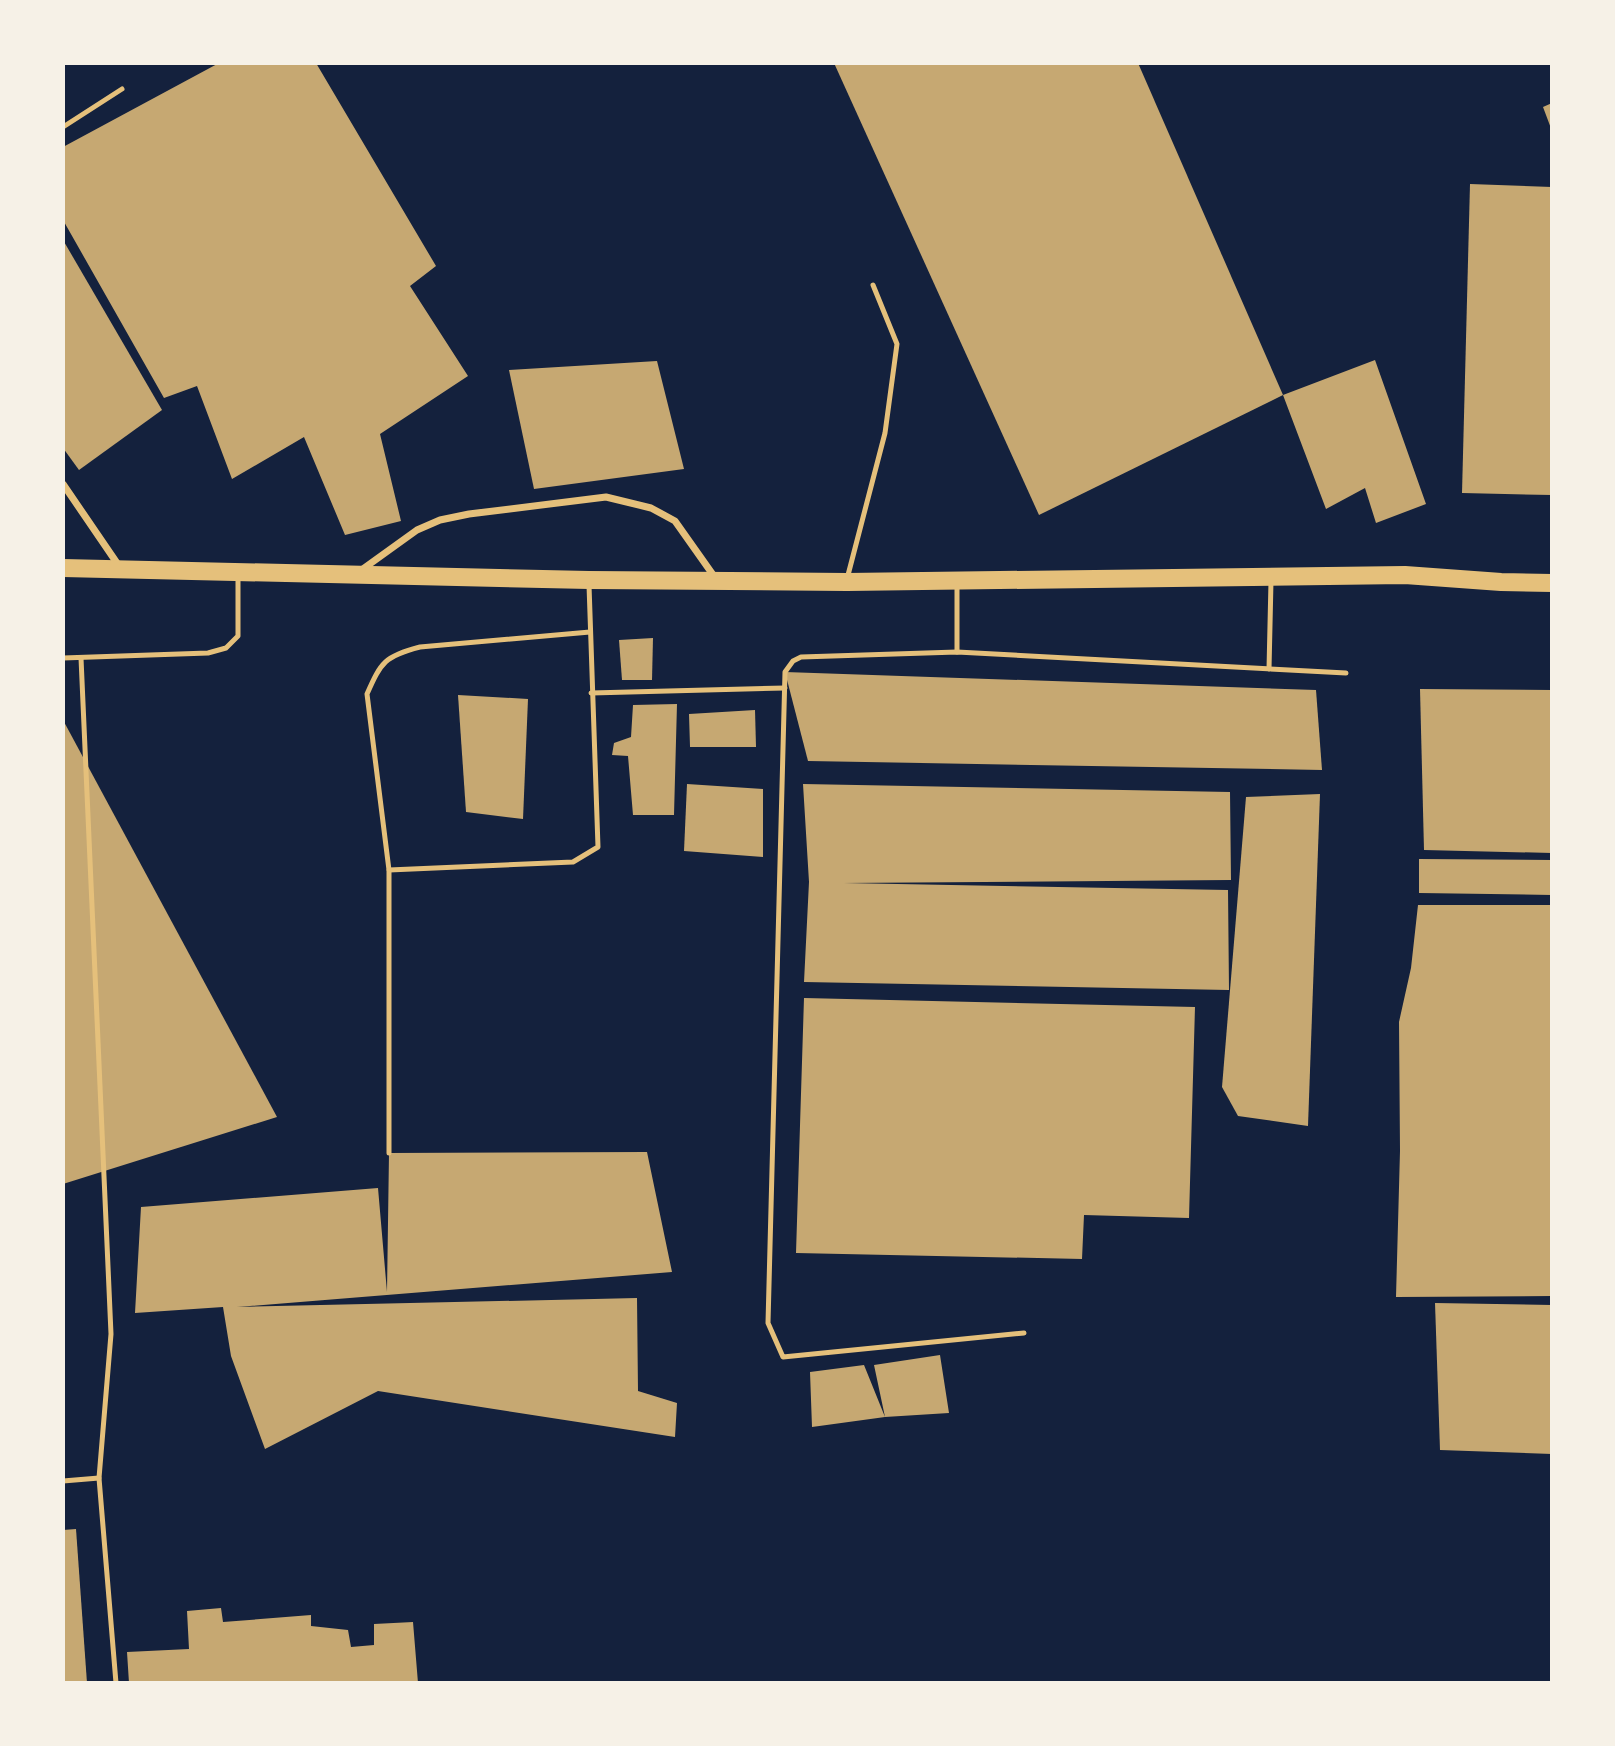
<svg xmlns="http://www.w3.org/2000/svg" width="1615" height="1746" font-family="Rubik,sans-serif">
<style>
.building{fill:#c6a872}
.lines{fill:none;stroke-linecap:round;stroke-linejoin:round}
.service{stroke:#e5c07b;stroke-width:5}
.minor{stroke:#e5c07b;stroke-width:7}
.primary{stroke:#e5c07b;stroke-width:18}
</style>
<rect width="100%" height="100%" fill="#14213d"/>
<g class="building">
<path d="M219,63H316L436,266L410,286L468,376L380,434L401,521L345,535L304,437L232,479L197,386L164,398L63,220V147Z"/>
<path d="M834,63H1138L1283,395L1039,515Z"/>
<path d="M1552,103V131L1543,107Z"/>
<path d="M1470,184L1552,187V495L1462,493Z"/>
<path d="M63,240L162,410L79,470L63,448Z"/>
<path d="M1375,360L1426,504L1376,523L1365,488L1326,509L1283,395Z"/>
<path d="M657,361L684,469L534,489L509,370Z"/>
<path d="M653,638L652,680H622L619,640Z"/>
<path d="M785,672L1316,690L1322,770L808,761Z"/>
<path d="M1420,689L1552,690V853L1424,850Z"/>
<path d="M458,695L528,699L523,819L466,812Z"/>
<path d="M677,704L674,815H633L628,756L612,755L614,743L631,737L633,705Z"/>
<path d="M755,710L756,747H690L689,714Z"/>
<path d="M63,720L277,1117L63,1184Z"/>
<path d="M687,784L763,789V857L684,851Z"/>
<path d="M803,784L1230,792L1231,880L844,883L1228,890L1229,990L804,982L809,882Z"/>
<path d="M1320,794L1308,1126L1238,1116L1222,1087L1246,797Z"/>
<path d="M1419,859L1552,860V895L1419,893Z"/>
<path d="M1418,905H1552V1296L1396,1297L1400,1151L1399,1022L1411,968Z"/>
<path d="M804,998L1195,1007L1189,1218L1084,1215L1082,1259L796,1253Z"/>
<path d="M647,1152L672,1272L237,1307L637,1298L638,1391L677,1403L675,1437L378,1391L265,1449L231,1356L223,1307L135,1313L141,1207L378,1188L387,1292L389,1153Z"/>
<path d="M1435,1303L1552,1305V1454L1440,1450Z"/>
<path d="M940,1355L949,1413L885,1417L812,1427L810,1372L864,1365L885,1417L874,1365Z"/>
<path d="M76,1529L87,1683H63V1530Z"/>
<path d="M221,1608L223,1622L311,1615V1626L348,1630L351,1647L374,1645V1624L413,1622L418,1683H129L127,1652L189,1649L187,1611Z"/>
</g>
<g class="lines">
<g class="service">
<path d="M63,127L122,89"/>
<path d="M847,579L885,433L897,344L873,285"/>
<path d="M957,585V652"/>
<path d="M63,658L208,653L226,648L238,636V575"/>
<path d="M81,658L111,1334L99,1478L116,1683"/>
<path d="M1269,669L1271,581"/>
<path d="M591,693L785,688"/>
<path d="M389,870L573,862L598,847L589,585"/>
<path d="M389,1153V870L367,694C381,662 385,656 420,647L590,632"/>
<path d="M1024,1333L783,1357L768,1323L785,672L793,661L801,657L957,652L1346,673"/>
<path d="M63,1481L99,1478"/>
</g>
<g class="minor">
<path d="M63,484L119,566"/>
<path d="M360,571L417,530L440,520L469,514L606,497L651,508L675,521L716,579"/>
</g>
<path class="primary" d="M63,568L589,580L847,582L1405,575L1501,582L1552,583"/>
</g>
<rect width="1615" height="1746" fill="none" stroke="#f6f1e7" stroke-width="130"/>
</svg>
